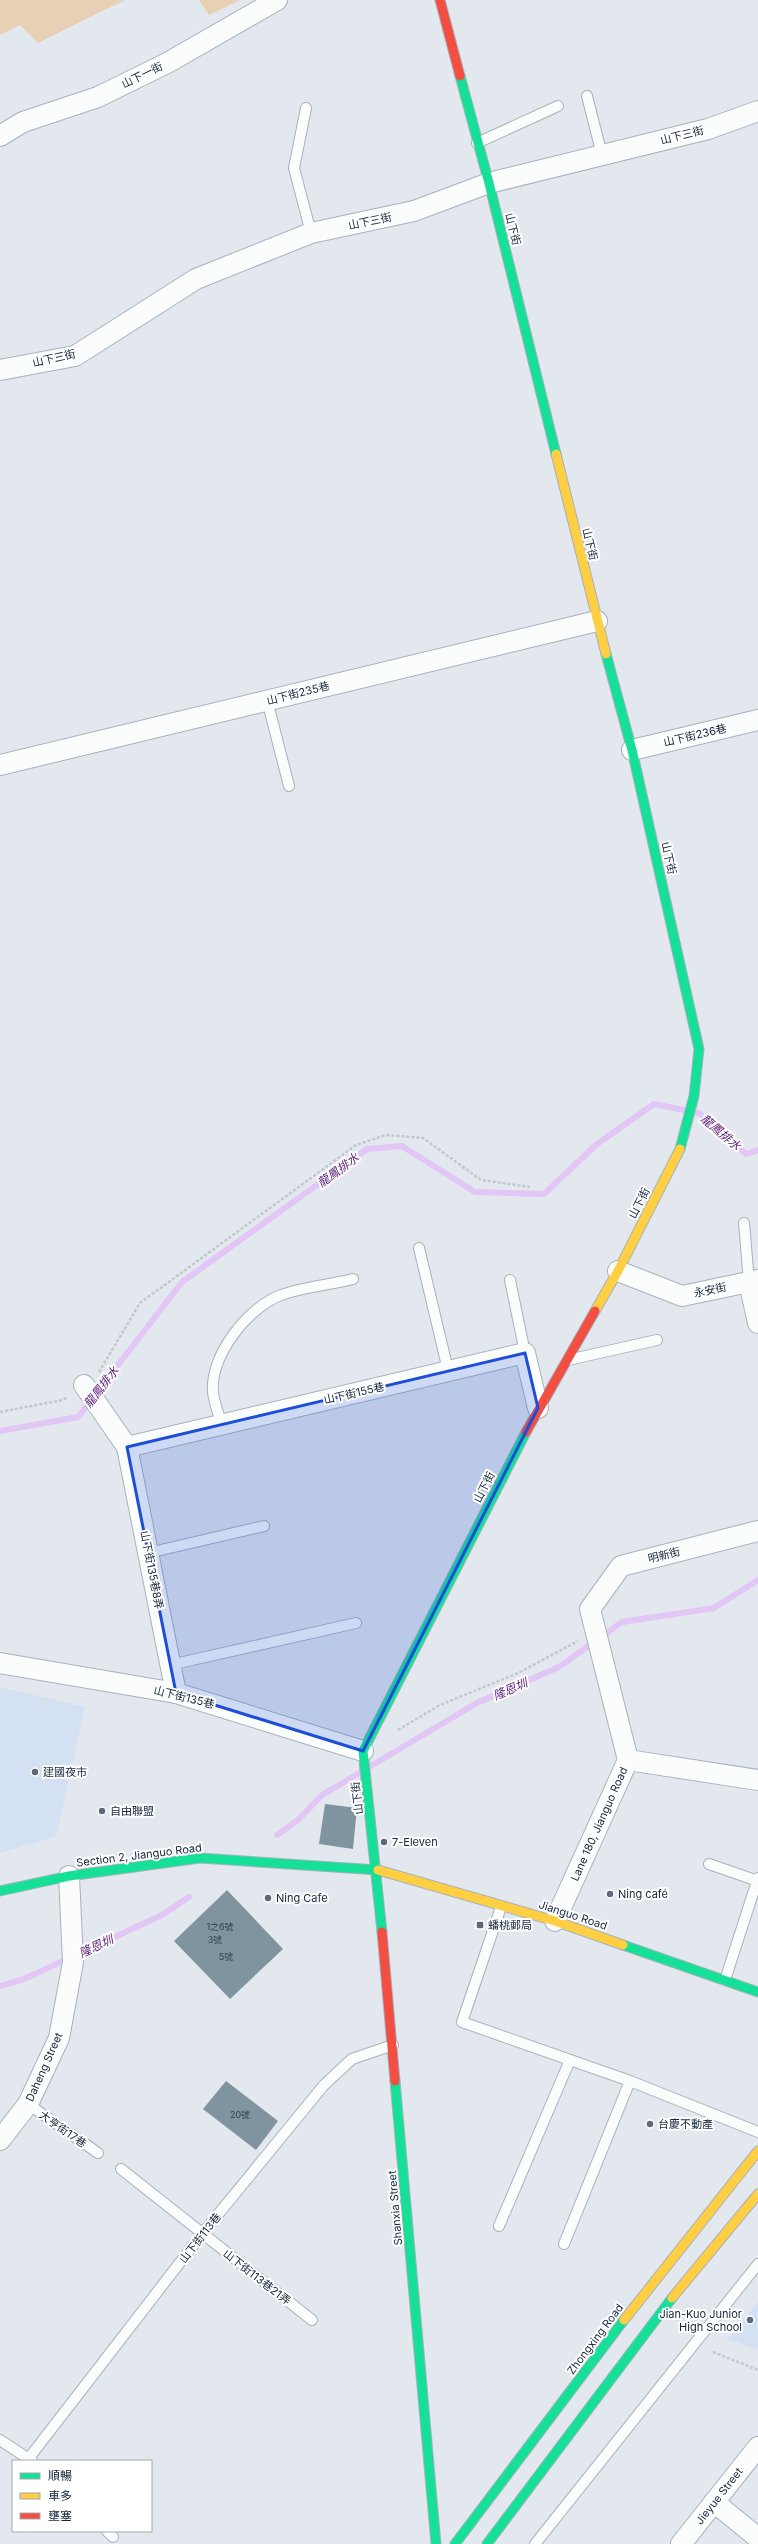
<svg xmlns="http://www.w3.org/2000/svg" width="758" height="2544" font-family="Inter,'Noto Sans TC',sans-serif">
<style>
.built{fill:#d3e1f2}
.green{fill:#e7d1b5}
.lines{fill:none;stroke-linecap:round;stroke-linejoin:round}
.stream{stroke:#e2c6f5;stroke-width:6}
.building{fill:#7f949e}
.lane-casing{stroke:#a7b2be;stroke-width:12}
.street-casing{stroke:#a7b2be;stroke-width:22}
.fast-casing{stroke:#a7b2be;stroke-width:11}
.slow-casing{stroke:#a7b2be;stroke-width:11}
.jam-casing{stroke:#a7b2be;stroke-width:11}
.path{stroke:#c3c7cc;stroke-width:2.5;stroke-dasharray:3 2;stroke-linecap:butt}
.lane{stroke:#fbfcfc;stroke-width:10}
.street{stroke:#fbfcfc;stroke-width:20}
.fast{stroke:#16e098;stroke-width:9}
.slow{stroke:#ffcf43;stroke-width:9}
.jam{stroke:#f24e42;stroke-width:9}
.marked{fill:#1d4ed8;fill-opacity:0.2;stroke:#1d4ed8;stroke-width:3;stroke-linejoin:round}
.poi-dot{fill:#5c6979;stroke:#fff;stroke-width:1.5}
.labels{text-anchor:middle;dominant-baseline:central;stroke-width:4;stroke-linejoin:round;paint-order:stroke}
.number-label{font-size:9px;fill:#2e4153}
.street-label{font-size:11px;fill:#13253a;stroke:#fff}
.poi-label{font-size:11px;fill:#13253a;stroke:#fff;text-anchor:start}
.water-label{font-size:12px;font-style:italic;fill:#591a76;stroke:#fff}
</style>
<rect width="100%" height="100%" fill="#e3e8ee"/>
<g class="built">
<path d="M0,1687L85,1707L56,1837L0,1853Z"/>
<path d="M758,2302V2350L728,2339Z"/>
</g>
<g class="green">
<path d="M0,0H125L38,43L20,25L0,35Z"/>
<path d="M199,0H240L209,15Z"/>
</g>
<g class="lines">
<g class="stream">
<path d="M0,1431L78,1417L182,1282L367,1149L402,1146L475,1192L544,1194L597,1144L654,1104L699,1113L746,1154L758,1150"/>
<path d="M369,1767L477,1703L559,1667L622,1622L714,1608L758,1580"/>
<path d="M277,1835L298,1820L322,1795L361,1772"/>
<path d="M0,1986L24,1979L162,1915L189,1897"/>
</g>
</g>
<g class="building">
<path d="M325,1804L357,1808L353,1849L319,1844Z"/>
<path d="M227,1890L283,1949L230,1999L174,1941Z"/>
<path d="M226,2081L278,2121L256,2150L203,2109Z"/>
</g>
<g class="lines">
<defs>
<g id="lane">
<path d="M587,96L602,155"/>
<path d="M306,108L294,168L311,233"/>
<path d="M477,143L558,106"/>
<path d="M267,700L289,786"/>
<path d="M744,1223L749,1282"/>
<path d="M419,1248L448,1370"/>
<path d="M510,1280L525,1353"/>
<path d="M568,1360L657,1340"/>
<path d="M222,1425C219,1415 214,1403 213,1392C210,1356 247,1308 281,1295C303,1287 329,1285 353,1279"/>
<path d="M148,1553L264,1526"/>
<path d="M170,1665L356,1623"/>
<path d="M709,1864L758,1881"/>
<path d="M501,1907L462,2022L630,2081L758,2132"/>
<path d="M725,1980L758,1878"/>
<path d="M28,2104L98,2153"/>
<path d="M121,2169L312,2320"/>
<path d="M499,2226L570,2060"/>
<path d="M564,2244L630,2081"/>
<path d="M0,2440L32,2461"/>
<path d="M29,2458L202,2234L324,2085L352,2059L393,2045"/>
<path d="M107,2531L113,2537"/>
<path d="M535,2544L758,2264"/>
</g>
<g id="street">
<path d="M0,136L23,122L98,97L169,62L277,0"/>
<path d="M0,370L75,356L196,279L311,233L414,211L489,183L708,129L758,111"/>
<path d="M632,750L758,720"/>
<path d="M0,765L597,621"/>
<path d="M618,1271L682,1296L758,1280"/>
<path d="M749,1282L758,1323"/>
<path d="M84,1385L127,1447L176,1693"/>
<path d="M127,1447L525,1353L538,1408"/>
<path d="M0,1663L176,1693L363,1751"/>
<path d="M628,1760L758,1780"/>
<path d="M555,1921L628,1760L590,1609L621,1566L758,1531"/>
<path d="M0,2140L28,2104L59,2038L73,1962L69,1876"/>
<path d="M714,2502L758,2538"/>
<path d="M681,2544L758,2447"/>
</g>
<g id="fast">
<path d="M460,76L489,183L556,454"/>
<path d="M606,654L632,750L699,1049L694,1096L680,1149"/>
<path d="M0,1891L69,1876L200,1858L378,1870"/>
<path d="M382,1932L363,1751L526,1432"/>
<path d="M623,1945L758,1992"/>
<path d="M395,2081L436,2544"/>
<path d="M455,2544L624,2320"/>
<path d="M487,2544L672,2298"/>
</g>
<g id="slow">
<path d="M556,454L606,654"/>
<path d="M595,1311L618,1271L680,1149"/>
<path d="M378,1870L555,1921L623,1945"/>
<path d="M672,2298L758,2194"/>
<path d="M624,2320L758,2151"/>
</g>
<g id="jam">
<path d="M440,0L460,76"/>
<path d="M526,1432L595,1311"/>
<path d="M382,1932L395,2081"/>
</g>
</defs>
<use href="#lane" class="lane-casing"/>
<use href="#street" class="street-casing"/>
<use href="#fast" class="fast-casing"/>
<use href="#slow" class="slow-casing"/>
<use href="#jam" class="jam-casing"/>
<g class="path">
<path d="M99,1372L140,1303L356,1145L386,1135L423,1138L481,1180L530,1187"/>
<path d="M0,1412L63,1400L67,1397"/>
<path d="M398,1730L440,1705L518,1673L578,1641"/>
<path d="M713,2352L758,2370"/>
</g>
<use href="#lane" class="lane"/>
<use href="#street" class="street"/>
<use href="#fast" class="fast"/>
<use href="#slow" class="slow"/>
<use href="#jam" class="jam"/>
</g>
<path class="marked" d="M525,1353L538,1408L363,1751L176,1693L127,1447Z"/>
<g class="poi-dot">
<circle cx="35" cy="1772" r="4"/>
<circle cx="102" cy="1811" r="4"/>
<circle cx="384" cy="1842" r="4"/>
<circle cx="610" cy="1894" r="4"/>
<circle cx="268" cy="1898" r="4"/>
<rect x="476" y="1921" width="8" height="8" rx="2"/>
<circle cx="650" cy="2124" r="4"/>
<circle cx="750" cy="2320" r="4"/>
</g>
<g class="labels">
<g class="number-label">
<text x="220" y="1926">1之6號</text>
<text x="215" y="1939">3號</text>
<text x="226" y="1956">5號</text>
<text x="240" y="2114">20號</text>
</g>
<g class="street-label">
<text transform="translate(142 75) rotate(-26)">山下一街</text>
<text transform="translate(682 135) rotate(-14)">山下三街</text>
<text transform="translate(370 221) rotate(-12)">山下三街</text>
<text transform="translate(513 229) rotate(76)">山下街</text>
<text transform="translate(54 358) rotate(-13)">山下三街</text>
<text transform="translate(590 544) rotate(76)">山下街</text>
<text transform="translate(298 693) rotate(-14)">山下街235巷</text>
<text transform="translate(695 735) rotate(-13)">山下街236巷</text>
<text transform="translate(669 858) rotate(77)">山下街</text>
<text transform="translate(639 1203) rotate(-63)">山下街</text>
<text transform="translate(710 1290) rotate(-12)">永安街</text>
<text transform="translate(354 1393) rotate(-13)">山下街155巷</text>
<text transform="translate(484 1487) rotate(-63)">山下街</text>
<text transform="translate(664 1555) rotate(-14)">明新街</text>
<text transform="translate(152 1570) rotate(79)">山下街135巷8弄</text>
<text transform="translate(184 1697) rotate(14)">山下街135巷</text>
<text transform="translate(357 1798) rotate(-97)">山下街</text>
<text transform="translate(599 1824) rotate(-66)">Lane 180, Jianguo Road</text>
<text transform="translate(139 1855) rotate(-7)">Section 2, Jianguo Road</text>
<text transform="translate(573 1915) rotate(18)">Jianguo Road</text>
<text transform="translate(44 2067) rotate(-66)">Daheng Street</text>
<text transform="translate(63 2129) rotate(35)">大亨街17巷</text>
<text transform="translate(395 2208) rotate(-95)">Shanxia Street</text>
<text transform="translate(200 2238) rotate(-52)">山下街113巷</text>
<text transform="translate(257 2277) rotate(38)">山下街113巷21弄</text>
<text transform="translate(595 2339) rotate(-53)">Zhongxing Road</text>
<text transform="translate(719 2496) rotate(-52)">Jieyue Street</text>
</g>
<g class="poi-label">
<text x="43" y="1772">建國夜市</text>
<text x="110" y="1811">自由聯盟</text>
<text x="392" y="1842">7-Eleven</text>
<text x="618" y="1894">Ning café</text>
<text x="276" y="1898">Ning Cafe</text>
<text x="488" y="1925">蟠桃郵局</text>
<text x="658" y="2124">台慶不動產</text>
<text x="742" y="2314" text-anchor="end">Jian-Kuo Junior<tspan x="742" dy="13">High School</tspan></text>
</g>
<g class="water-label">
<text transform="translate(721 1132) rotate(40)">龍鳳排水</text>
<text transform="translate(338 1170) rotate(-36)">龍鳳排水</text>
<text transform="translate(101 1387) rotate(-52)">龍鳳排水</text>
<text transform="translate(510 1689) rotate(-23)">隆恩圳</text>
<text transform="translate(96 1946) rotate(-25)">隆恩圳</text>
</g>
</g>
<rect x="12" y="2460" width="140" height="72" fill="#ffffff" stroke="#a1a8b0"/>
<rect x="20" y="2473" width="20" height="6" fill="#16e098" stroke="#a1a8b0"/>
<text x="48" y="2480" font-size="12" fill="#13253a">順暢</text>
<rect x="20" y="2493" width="20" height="6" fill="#ffcf43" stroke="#a1a8b0"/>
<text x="48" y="2500" font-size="12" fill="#13253a">車多</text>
<rect x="20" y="2513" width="20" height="6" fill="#f24e42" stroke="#a1a8b0"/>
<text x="48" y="2520" font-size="12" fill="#13253a">壅塞</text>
</svg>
